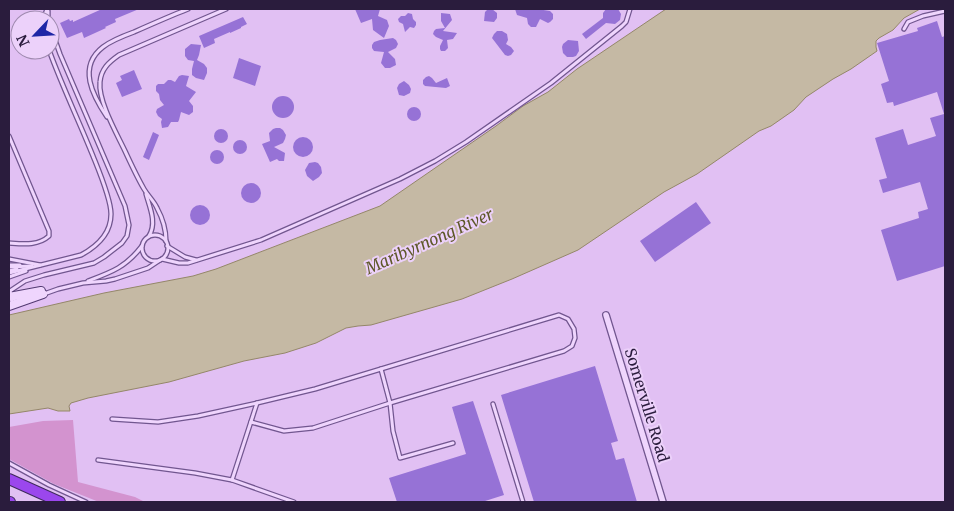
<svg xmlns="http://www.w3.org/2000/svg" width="954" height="511" font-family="Merriweather,serif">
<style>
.green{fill:#d393cf}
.water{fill:#c5b9a4;stroke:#948769}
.building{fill:#9672d6}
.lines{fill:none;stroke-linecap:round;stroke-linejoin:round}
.lane-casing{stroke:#71568f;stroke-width:5.5}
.street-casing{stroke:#71568f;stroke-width:8}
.secondary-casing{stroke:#523971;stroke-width:10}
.highway-casing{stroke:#3f2a5c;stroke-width:12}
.lane{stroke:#efd5fd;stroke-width:3}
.street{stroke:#efd5fd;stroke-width:5.5}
.secondary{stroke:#efd5fd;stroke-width:8}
.highway{stroke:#9b47ed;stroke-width:10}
.labels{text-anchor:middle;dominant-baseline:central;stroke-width:4;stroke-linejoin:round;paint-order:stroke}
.street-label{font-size:15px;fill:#2a1c3d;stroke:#ecd1fa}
.water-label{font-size:16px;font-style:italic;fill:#5e5829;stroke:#ecd1fa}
</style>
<rect width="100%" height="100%" fill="#e1c0f3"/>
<path class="green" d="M73,420L78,482L135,497L145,502H99L54,484L9,459V427L43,421Z"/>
<path class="water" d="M666,9H920L904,18L893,30L879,38L876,41V47L877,51L851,69L833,79L806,97L794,110L771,126L759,131L697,174L664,192L578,250L512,279L462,299L371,325L358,326L346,328L316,343L285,353L244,361L169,382L88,398L71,403L69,406L70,411H58L48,408L9,414V315L104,293L193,276L216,269L380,206L496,126L523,106L548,92L577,69Z"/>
<g class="building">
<path d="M102,9H139L115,19L116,22L105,27L106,28L84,38L82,32L67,38L60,23L69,19L70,21L73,20V22Z"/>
<path d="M355,9H380L378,16L387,20L389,26L384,38L373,30L372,19L361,23Z"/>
<path d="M488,9H492L497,13V18L494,22L484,21L485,12Z"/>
<path d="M515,9H537L550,11L553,14V19L550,22L548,23L540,19L536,27H531L528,24L527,18L517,15Z"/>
<path d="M606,9H618L621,14L620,20L615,24L606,23L586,39L582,34L603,18V13Z"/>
<path d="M408,13L412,14L413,19L416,22V25L414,28L410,27L405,32L403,24L399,22L398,19L401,16H405Z"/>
<path d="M441,13L450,14L452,20L443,31L457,33L453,39L447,40L448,48L445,51H441L440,49V46L443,40L436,37L433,34L434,31L436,29L445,28L441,21Z"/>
<path d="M243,17L247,24L241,27V28L230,33V32L214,39L215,43L204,48L199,36Z"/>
<path d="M937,21L942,37L945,36V266L897,281L881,230L919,218L918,212L928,209L920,182L883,193L879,180L887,178L875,138L903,129L908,145L936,136L930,118L944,114L937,92L894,106L893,102L887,103L881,84L889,81L877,43L918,31L917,28Z"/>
<path d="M497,31H502L507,34L508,40L506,44L511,47L514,51L511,55L508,56L505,55L492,38L494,34Z"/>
<path d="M393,38L396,40L398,44L396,48L388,52L395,59L396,65L390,68H385L381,63L384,52L374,51L372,48V45L374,42L380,40Z"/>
<path d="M568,40L578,41L579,51L576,56L573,57H567L563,53L562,47L563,44Z"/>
<path d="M191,44L201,45L199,55L197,60L204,64L207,68V73L204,80L196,78L192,75V69L194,61L188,60L185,56V49Z"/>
<path d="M239,58L261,66L255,86L233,78Z"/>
<path d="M134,70L142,89L122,97L116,83L122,80L120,76Z"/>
<path d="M182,75L189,76L186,86L196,92L189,101L193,106V112L189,115L181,112L179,120L178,122H171L168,127L162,128L161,122L162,119L158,116L156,112L157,109L164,105L160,100L159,94L156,91V86L158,84H164L168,80H171L175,82L179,76Z"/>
<path d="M429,76L432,78L436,83L447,78L450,86L446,88L425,86L423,84V80L426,77Z"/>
<path d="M404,81L409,85L411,89L410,93L404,96L399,95L397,88L399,84Z"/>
<circle cx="283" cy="107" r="11"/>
<circle cx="414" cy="114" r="7"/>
<path d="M276,128H280L283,130L286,135L285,139L283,143L274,147L285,153L284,161H279L277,159L270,162L262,144L270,141L269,133L273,129Z"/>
<circle cx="221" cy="136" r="7"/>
<path d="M153,132L159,135L149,160L143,157Z"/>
<circle cx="303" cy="147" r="10"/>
<circle cx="240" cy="147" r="7"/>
<circle cx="217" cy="157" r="7"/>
<path d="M315,162L318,163L321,167L322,173L319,177L313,181L307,176L305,170L309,163Z"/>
<circle cx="251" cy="193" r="10"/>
<path d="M696,202L711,223L655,262L640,241Z"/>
<circle cx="200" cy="215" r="10"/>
<path d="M595,366L618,441L611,443L616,460L624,458L637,502H534L501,395Z"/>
<path d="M473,401L504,495L482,502H397L389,478L466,454L452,407Z"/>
</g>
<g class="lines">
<defs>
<g id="lane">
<path d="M48,11V20"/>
<path d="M43,20L47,9"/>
<path d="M904,29L908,22L923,16L945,11"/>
<path d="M107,117C93,96 77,67 103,47C112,40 123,36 134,32C152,24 170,16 188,9"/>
<path d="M9,136L49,231V236C38,246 23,244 9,243"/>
<path d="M146,194C150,208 157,223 149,236"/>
<circle cx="155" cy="248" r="13"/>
<path d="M166,241C166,230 163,219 157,208C154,201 148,196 144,189C137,177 131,164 125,151C117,134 98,101 100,82C101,69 109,62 119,55L226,9"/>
<path d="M167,246L185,257L196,260"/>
<path d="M9,259L40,265"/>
<path d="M162,259L179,263H188L261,240L400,179L435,161L466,142L551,83L622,26L626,22L630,9"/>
<path d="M9,265H20"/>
<path d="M9,267L32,266"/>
<path d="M9,271L17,269"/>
<path d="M9,273L81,255C96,247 111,234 111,214C111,199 99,171 93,156C79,121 62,86 49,50"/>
<path d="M9,277L26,271"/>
<path d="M88,281C112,272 126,267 142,246"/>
<path d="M44,294L58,289L83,283L106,281L115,279L148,268L160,260"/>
<path d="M13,305L10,291L25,281L44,275L94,263L104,257L122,243L127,236L129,225L125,206L60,54L50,26"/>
<path d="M381,369L390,403L393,431L400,458L453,443"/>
<path d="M493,404L523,502"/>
<path d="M112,419L158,422L198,416L257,403L315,389L559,315L568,319L574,329L575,338L572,346L564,351L390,403L313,428L284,431L251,422"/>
<path d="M98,460L195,473L232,480L294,502"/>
<path d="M9,463L49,485L86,502"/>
<path d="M232,480L257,403"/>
</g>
<path id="street" d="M606,315L663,502"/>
<g id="secondary">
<path d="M9,297L41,291"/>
<path d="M9,306L43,294"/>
</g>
<g id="highway">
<path d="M9,479L60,502"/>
<path d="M9,502H10"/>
</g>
</defs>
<use href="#lane" class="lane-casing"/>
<use href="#street" class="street-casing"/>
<use href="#secondary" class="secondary-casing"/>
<use href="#highway" class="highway-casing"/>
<use href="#lane" class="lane"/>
<use href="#street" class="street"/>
<use href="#secondary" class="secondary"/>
<use href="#highway" class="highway"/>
</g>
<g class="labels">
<g class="street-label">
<text transform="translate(647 405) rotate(73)">Somerville Road</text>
</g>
<g class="water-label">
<text transform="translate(429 241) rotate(-24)">Maribyrnong River</text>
</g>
</g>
<rect width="954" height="511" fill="none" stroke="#2a1c3d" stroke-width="20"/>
<g transform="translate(35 35) rotate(245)"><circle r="24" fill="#ecd1fa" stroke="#9e89ae"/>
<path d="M0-4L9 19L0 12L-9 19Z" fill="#1e26a6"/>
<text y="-8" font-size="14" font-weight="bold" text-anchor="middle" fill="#2a1c3d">N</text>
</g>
</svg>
